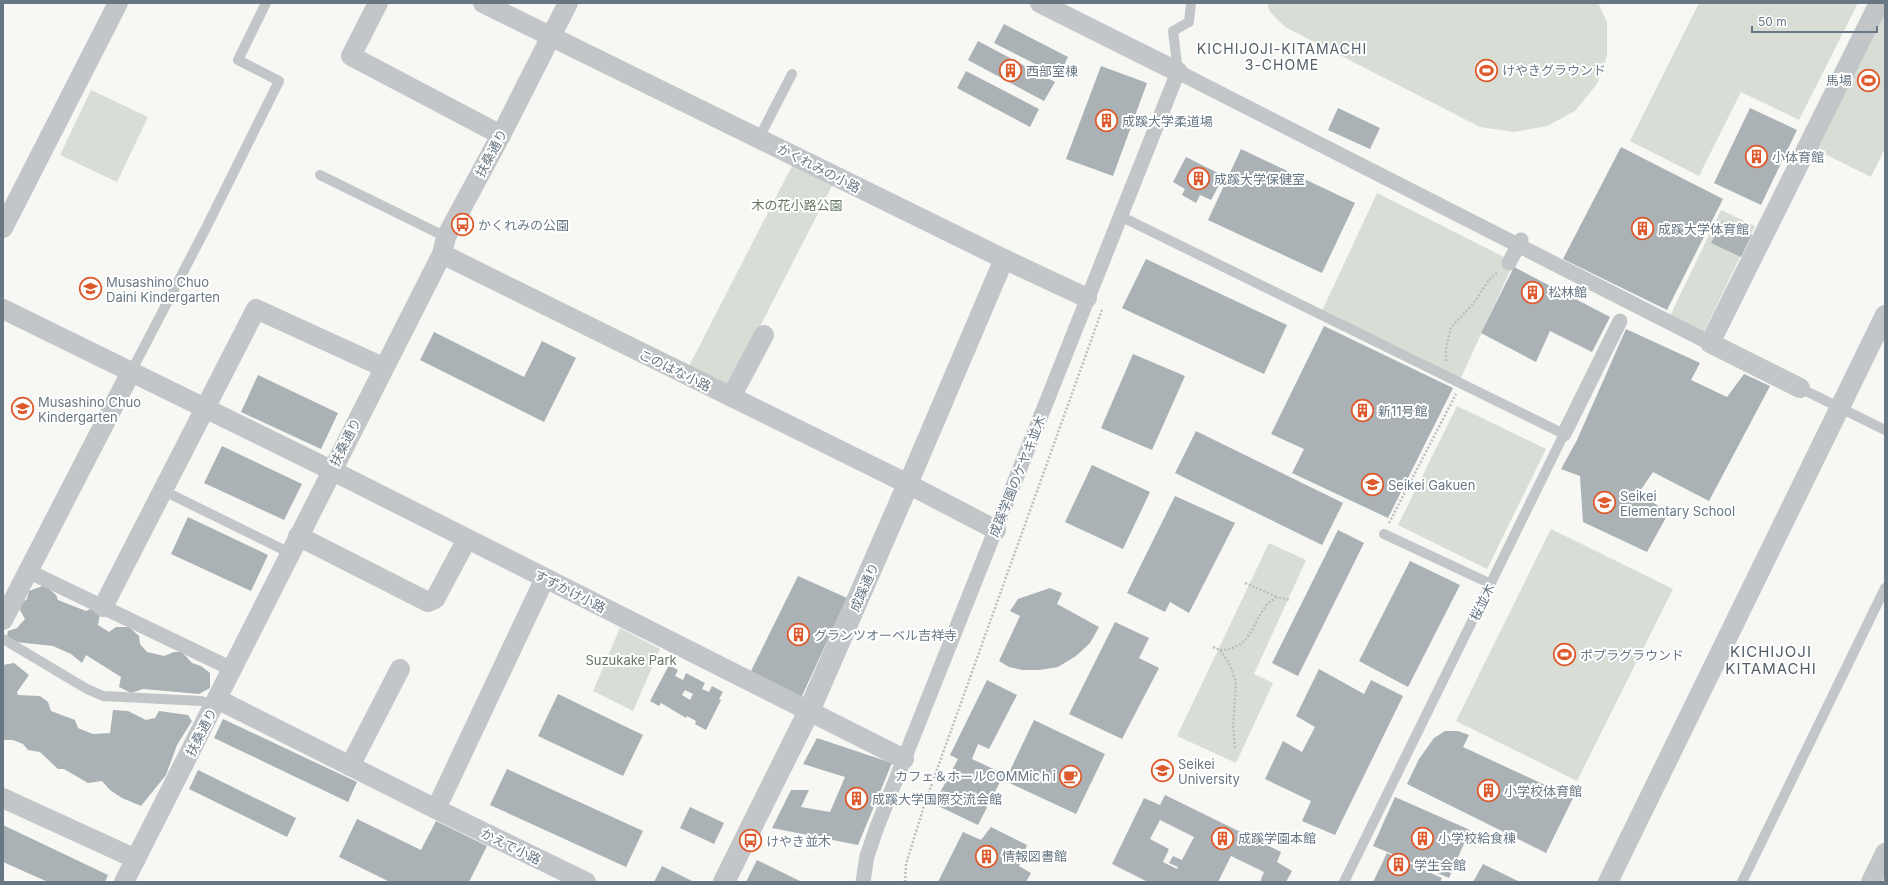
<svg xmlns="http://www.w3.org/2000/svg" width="1888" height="885" font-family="Inter,'Noto Sans JP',sans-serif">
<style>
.green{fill:#d8ded5}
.building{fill:#aab2b6;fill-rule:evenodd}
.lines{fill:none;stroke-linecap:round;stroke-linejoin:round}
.path{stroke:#bcbec0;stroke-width:2.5;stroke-dasharray:2 2;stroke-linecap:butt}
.service{stroke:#c2c6c9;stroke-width:10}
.pedestrian{stroke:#c2c6c9;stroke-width:15}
.minor{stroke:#c2c6c9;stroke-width:20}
.tertiary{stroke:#c2c6c9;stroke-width:22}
.pedestrian-bridge{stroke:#c2c6c9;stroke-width:15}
.labels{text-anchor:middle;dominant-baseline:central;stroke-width:4;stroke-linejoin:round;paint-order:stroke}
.poi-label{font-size:13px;fill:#677784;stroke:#fff;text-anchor:start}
.street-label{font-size:13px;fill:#677784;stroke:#fff}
.park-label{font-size:13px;fill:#657761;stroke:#fff}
.neighbourhood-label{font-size:14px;letter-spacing:1px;fill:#546069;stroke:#fff}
.quarter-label{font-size:15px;letter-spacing:1px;fill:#546069;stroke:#fff}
</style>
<rect width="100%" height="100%" fill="#f7f7f4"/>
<g class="green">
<path d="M1267,3H1598L1607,22V56L1597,84L1575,111L1547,126L1514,132L1480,127L1285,27L1270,12Z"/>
<path d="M1699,3H1858L1799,120L1741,92L1699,176L1630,141Z"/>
<path d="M1885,12V148L1871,177L1815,149Z"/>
<path d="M91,90L148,117L117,182L60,155Z"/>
<path d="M794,162L834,182L729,387L688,368Z"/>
<path d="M1377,193L1514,262L1460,380L1321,313Z"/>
<path d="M1721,210L1755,226L1702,336L1668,320Z"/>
<path d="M1457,406L1546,449L1487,569L1398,525Z"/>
<path d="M1551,529L1673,589L1577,781L1456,721Z"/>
<path d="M1269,543L1306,560L1254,674L1273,683L1236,763L1177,736Z"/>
<path d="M620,628L660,649L633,711L593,691Z"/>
</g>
<g class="building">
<path d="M1004,24L1068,57L1059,76L994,43Z"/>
<path d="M978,41L1055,82L1044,101L968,60Z"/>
<path d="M1101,66L1147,83L1113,176L1066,159Z"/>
<path d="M966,71L1039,109L1030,127L957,88Z"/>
<path d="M1338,108L1380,128L1370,149L1328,130Z"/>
<path d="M1750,108L1797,130L1761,205L1714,183Z"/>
<path d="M1621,147L1723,199L1667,310L1563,259Z"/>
<path d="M1241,149L1355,203L1322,273L1208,220Z"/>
<path d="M1186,157L1224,176L1211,200L1200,195L1196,203L1182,195L1185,189L1173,182Z"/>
<path d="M1722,221L1752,235L1741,257L1711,243Z"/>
<path d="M1146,259L1287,325L1264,374L1122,308Z"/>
<path d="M1514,267L1610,317L1592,352L1550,331L1536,362L1481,333Z"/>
<path d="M1324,326L1453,388L1388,518L1292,473L1304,449L1271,434Z"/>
<path d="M1626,329L1700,363L1691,380L1727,397L1744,374L1770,386L1709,501L1653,472L1638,494L1669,512L1647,552L1583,522L1580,476L1561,469L1577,440Z"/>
<path d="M434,332L524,377L542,341L576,358L544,422L420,360Z"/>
<path d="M1133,354L1185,376L1152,450L1101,428Z"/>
<path d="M258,375L338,413L321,449L241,412Z"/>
<path d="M1196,431L1343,503L1322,545L1175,473Z"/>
<path d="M222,446L302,484L284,520L204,483Z"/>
<path d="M1092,465L1150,492L1123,549L1065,522Z"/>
<path d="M1175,496L1235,523L1189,613L1170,602L1165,612L1127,593Z"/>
<path d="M188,517L268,555L251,591L171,554Z"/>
<path d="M1338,530L1364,543L1298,676L1272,663Z"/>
<path d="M1410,561L1460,585L1408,687L1359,661Z"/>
<path d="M798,576L847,598L801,698L750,673Z"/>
<path d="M45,585L56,595L58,600L86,611L90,609L100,614L98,625L109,632L116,627H129L139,636L140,644L147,652L164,656L174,652H182L192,663L201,666L210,673V688L199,694L143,689L131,693L119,687L121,677L86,655L82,663L71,654L53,646L6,641L8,631L17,628L25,619L20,610L21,603L27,599L29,591Z"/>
<path d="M1050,588L1062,593L1057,604L1099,627L1090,643L1076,656L1058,667L1039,670H1022L1009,667L999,661L1020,616L1010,611L1018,599Z"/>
<path d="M1115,622L1149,638L1139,658L1159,668L1122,739L1069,714Z"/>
<path d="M14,663L29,675L17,692L18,695L40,696L48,702L51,711L75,720L78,728L93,734L110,733L113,710L128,711L146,720L155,718L159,711L188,715L192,721L177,745L166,775L141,806L122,798L110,790L102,781L88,783L64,769H58L40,752L28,750L23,744L13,740H3V665Z"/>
<path d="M669,665L678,670L675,676L683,680L686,673L705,683L702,689L709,692L712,686L723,692L719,699L721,700L706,730L695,724L696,721L687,716L686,718L661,703L659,706L650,701ZM685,690L693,694L690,700L682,695Z"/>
<path d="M1319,669L1364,694L1371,680L1403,696L1335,835L1302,821L1311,801L1265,779L1283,741L1302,752L1315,727L1296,716Z"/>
<path d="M987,680L1017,695L989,749L978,744L972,759L1004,774L978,825L934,804L958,759L950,755Z"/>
<path d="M558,694L643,735L623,776L538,736Z"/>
<path d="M223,719L357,782L348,802L214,738Z"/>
<path d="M1034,720L1105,754L1076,814L1005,781Z"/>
<path d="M1445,731H1458L1469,735L1463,747L1573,798L1546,853L1407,784L1419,759L1434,738Z"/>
<path d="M817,738L892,763L858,845L772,828L791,790H809L801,807L830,812L845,777L803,764Z"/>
<path d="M507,769L643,831L626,867L490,805Z"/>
<path d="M198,770L296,818L287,837L189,789Z"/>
<path d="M1165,795L1281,852L1277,862L1292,871L1286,882H1260L1264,872L1231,856L1218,882H1148L1112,864L1144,798L1160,805ZM1160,820L1194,837L1182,860L1173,856L1169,863L1178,867L1177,869L1163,862L1169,849L1150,839Z"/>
<path d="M1395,797L1470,830L1449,878L1373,846Z"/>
<path d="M690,807L724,823L714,844L680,828Z"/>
<path d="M357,819L421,850L436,821L487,846L469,882H390L339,857Z"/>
<path d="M3,825L108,875L105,882H48L3,862Z"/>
<path d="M991,827L1027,845L1019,866L1031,873L1026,882H938L963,832L981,840Z"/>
<path d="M1387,853L1442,878L1440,882H1373Z"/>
<path d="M757,860L802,882H746Z"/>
<path d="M1483,864L1520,882H1473Z"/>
<path d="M662,866L694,882H654Z"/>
</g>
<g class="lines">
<g class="path">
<path d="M1446,361V349L1451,327L1473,304L1489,280L1498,272"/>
<path d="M1389,523L1456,394"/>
<path d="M1245,583L1277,597"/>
<path d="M1213,647L1220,650L1229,663L1236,682L1233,726L1235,749"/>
<path d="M1220,650C1250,649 1251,627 1265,607C1267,603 1273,600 1277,597L1290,600"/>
<path d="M905,882L906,864L925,803L1102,310"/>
</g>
<g class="service">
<path d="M1178,72L1173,31L1189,22L1191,3"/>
<path d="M759,138L792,74"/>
<path d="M320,175L446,237"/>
<path d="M1120,216L1564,434L1344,882"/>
<path d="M131,372L207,226L279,81L238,60L266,3"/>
<path d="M1800,388L1885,430"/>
<path d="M162,490L290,553"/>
<path d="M1384,534L1491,584"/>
<path d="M3,639L87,689L103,696L201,701L214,705"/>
<path d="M1742,882L1885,588"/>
</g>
<g class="pedestrian">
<path d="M1564,434L1620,321"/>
<path d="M28,571L232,669"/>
<path d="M863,882L867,856L877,827L1178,72L1710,343"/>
</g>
<g class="minor">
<path d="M378,3L351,56L501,135"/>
<path d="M483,3L1004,259L1087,298"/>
<path d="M1040,3L1178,72"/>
<path d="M3,228L118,3"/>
<path d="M442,254L908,484L996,530"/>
<path d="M3,309L331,470L904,759"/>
<path d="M1800,388L1710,343L1879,3"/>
<path d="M731,397L764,335"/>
<path d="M908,484L1004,259"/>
<path d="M298,536L428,602L435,599L467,539"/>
<path d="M103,607L256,309L383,367"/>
<path d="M3,620L131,372"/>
<path d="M217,699L436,809L586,882"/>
<path d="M350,766L400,669"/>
<path d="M3,798L136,859"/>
<path d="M436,809L545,578"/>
<path d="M124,882C230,673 335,463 442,254L446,237L501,135L568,3"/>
<path d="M1608,882L1885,315"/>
<path d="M1871,882L1885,853"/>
</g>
<path class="tertiary" d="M724,882L809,711L908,484"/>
<path class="pedestrian-bridge" d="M1509,263L1521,240"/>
</g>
<defs>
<symbol id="stadium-ring" viewBox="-11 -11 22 22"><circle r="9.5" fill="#fff" stroke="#de5a2d" stroke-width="1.5"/><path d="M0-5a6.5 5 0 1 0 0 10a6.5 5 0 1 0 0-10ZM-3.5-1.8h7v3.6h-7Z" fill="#de5a2d"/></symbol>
<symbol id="building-ring" viewBox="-11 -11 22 22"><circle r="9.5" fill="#fff" stroke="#de5a2d" stroke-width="1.5"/><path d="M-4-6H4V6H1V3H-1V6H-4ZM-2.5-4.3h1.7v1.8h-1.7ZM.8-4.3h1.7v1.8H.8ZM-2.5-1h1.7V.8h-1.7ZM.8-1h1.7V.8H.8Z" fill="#de5a2d"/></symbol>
<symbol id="bus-ring" viewBox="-11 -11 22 22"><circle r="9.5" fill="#fff" stroke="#de5a2d" stroke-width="1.5"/><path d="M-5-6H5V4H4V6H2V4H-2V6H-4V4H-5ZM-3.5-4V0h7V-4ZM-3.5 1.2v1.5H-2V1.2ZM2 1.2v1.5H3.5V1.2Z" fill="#de5a2d"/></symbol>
<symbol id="school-ring" viewBox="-11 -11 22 22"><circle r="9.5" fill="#fff" stroke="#de5a2d" stroke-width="1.5"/><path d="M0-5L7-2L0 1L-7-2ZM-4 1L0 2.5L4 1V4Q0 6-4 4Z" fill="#de5a2d"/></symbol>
<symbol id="university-ring" viewBox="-11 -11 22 22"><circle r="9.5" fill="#fff" stroke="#de5a2d" stroke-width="1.5"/><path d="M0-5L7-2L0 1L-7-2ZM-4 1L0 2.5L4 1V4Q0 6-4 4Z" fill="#de5a2d"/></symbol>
<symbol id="cafe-ring" viewBox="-11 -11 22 22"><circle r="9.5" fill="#fff" stroke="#de5a2d" stroke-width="1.5"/><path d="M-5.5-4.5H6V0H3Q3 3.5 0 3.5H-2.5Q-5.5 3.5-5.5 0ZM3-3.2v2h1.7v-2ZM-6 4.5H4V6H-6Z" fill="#de5a2d"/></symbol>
</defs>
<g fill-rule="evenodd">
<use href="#stadium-ring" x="1474" y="58" width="25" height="25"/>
<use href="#building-ring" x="998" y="58" width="25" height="25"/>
<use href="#stadium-ring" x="1856" y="68" width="25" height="25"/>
<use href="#building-ring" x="1094" y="108" width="25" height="25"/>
<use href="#building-ring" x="1744" y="144" width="25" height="25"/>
<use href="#building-ring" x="1186" y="166" width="25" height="25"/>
<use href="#bus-ring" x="450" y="212" width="25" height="25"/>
<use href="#building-ring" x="1630" y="216" width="25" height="25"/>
<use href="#school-ring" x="78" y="276" width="25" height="25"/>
<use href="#building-ring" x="1520" y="280" width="25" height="25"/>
<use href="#school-ring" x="10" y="396" width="25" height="25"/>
<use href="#building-ring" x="1350" y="398" width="25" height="25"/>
<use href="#university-ring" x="1360" y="472" width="25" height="25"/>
<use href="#school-ring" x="1592" y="490" width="25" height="25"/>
<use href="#building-ring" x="786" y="622" width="25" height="25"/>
<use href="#stadium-ring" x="1552" y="642" width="25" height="25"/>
<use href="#university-ring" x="1150" y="758" width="25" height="25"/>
<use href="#cafe-ring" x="1058" y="764" width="25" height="25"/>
<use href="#building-ring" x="1476" y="778" width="25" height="25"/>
<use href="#building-ring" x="844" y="786" width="25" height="25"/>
<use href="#building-ring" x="1210" y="826" width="25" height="25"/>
<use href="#building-ring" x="1410" y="826" width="25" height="25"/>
<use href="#bus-ring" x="738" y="828" width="25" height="25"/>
<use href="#building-ring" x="974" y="844" width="25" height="25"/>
<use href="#building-ring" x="1386" y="852" width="25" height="25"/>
</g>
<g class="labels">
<g class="poi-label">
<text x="1502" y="70">けやきグラウンド</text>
<text x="1026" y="71">西部室棟</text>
<text x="1852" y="80" text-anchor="end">馬場</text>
<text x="1122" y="121">成蹊大学柔道場</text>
<text x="1772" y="157">小体育館</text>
<text x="1214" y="179">成蹊大学保健室</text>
<text x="478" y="225">かくれみの公園</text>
<text x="1658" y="229">成蹊大学体育館</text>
<text x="106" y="282">Musashino Chuo<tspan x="106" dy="15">Daini Kindergarten</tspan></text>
<text x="1548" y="292">松林館</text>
<text x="38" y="402">Musashino Chuo<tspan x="38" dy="15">Kindergarten</tspan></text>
<text x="1378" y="411">新11号館</text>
<text x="1388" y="485">Seikei Gakuen</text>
<text x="1620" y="496">Seikei<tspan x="1620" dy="15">Elementary School</tspan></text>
<text x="814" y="635">グランツオーベル吉祥寺</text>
<text x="1580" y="655">ポプラグラウンド</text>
<text x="1178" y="764">Seikei<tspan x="1178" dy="15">University</tspan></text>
<text x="1056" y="776" text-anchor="end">カフェ＆ホールCOMMicｈi</text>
<text x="1504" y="791">小学校体育館</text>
<text x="872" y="799">成蹊大学国際交流会館</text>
<text x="1238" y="838">成蹊学園本館</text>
<text x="1438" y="838">小学校給食棟</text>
<text x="766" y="841">けやき並木</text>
<text x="1002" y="856">情報図書館</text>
<text x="1414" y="865">学生会館</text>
</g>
<g class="street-label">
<text transform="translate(491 153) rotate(-62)">扶桑通り</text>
<text transform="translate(819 168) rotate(27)">かくれみの小路</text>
<text transform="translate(675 370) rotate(26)">このはな小路</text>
<text transform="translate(345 442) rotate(-63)">扶桑通り</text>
<text transform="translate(1017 476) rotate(-68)">成蹊学園のケヤキ並木</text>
<text transform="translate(864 587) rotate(-66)">成蹊通り</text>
<text transform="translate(570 591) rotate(27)">すずかけ小路</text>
<text transform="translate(1482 602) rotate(-64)">桜並木</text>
<text transform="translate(201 732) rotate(-63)">扶桑通り</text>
<text transform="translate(511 846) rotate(26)">かえで小路</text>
</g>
<g class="park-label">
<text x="797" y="205">木の花小路公園</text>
<text x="631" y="660">Suzukake Park</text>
</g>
<g class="neighbourhood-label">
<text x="1282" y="48">KICHIJOJI-KITAMACHI<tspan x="1282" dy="16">3-CHOME</tspan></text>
</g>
<g class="quarter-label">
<text x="1771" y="651">KICHIJOJI<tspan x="1771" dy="17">KITAMACHI</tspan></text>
</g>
</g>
<rect width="1888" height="885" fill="none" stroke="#677784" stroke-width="8"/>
<path d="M1752 26v6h125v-6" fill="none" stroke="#677784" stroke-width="2"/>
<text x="1758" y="26" font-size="12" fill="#677784" stroke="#ffffff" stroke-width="3" paint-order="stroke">50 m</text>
</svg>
